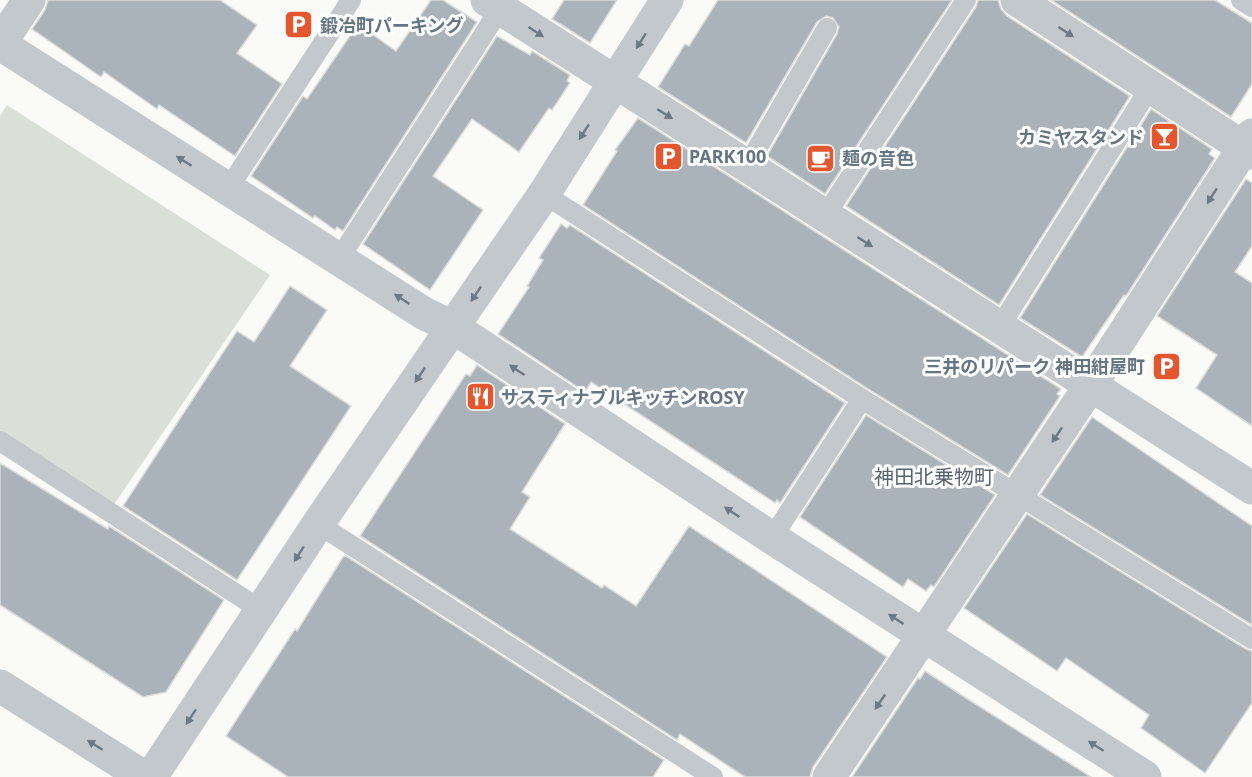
<svg xmlns="http://www.w3.org/2000/svg" width="1252" height="777" font-family="'Noto Sans','Noto Sans JP',sans-serif">
<style>
.green{fill:#dadfd7}
.building{fill:#aab3b9;stroke:#dcdcda;stroke-width:1.5}
.lines{fill:none;stroke-linecap:round;stroke-linejoin:round}
.service{stroke:#c3c8cc;stroke-width:20}
.minor{stroke:#c3c8cc;stroke-width:33}
.tertiary{stroke:#c3c8cc;stroke-width:33}
.oneway{fill:#6a7a87}
.labels{text-anchor:middle;dominant-baseline:central;stroke-width:6;stroke-linejoin:round;paint-order:stroke}
.poi-label{font-size:18px;font-weight:bold;fill:#657683;stroke:#fff;text-anchor:start}
.neighbourhood-label{font-size:20px;fill:#57646e;stroke:#fff}
</style>
<rect width="100%" height="100%" fill="#fafaf8"/>
<path class="green" d="M7,105L270,275L113,506L0,430V116Z"/>
<g class="building">
<path d="M48,0H220L257,25L237,53L282,84L235,156L159,105L157,109L104,72L101,77L32,29L45,10Z"/>
<path d="M431,0H443L477,22L343,231L337,227L335,230L315,216L313,218L251,176L303,96L307,99L358,24L396,51Z"/>
<path d="M564,0H617L590,43L552,19Z"/>
<path d="M718,0H952L825,194L767,156L837,34L839,27L833,18L826,16L817,22L746,143L658,87L685,44L689,46Z"/>
<path d="M978,0H998L1001,9L1007,16L1130,96L999,305L846,206L976,7Z"/>
<path d="M1051,0H1215L1252,23V84L1231,117Z"/>
<path d="M497,36L530,55L532,51L570,75L567,81L570,83L552,110L549,108L519,152L472,119L433,176L483,210L430,290L363,244Z"/>
<path d="M1151,109L1212,149L1209,154L1215,158L1126,296L1124,295L1082,357L1020,318Z"/>
<path d="M638,118L1061,389L1057,394L1060,396L1008,475L868,389L583,205L617,151L615,150Z"/>
<path d="M1246,179L1252,183V246L1235,272L1252,283V426L1196,388L1217,355L1157,316Z"/>
<path d="M561,224L567,228L570,225L845,403L780,503L777,500L775,503L591,382L585,392L498,334L529,287L527,286L543,260L539,258Z"/>
<path d="M290,286L327,310L290,366L351,406L237,580L123,506L237,331L254,342Z"/>
<path d="M477,365L565,424L522,492L530,497L510,529L602,588L604,585L636,606L689,526L887,657L813,767L810,777H745L680,734L677,740L360,536L466,374L470,376Z"/>
<path d="M866,415L995,495L934,587L931,585L926,591L908,579L903,587L800,517Z"/>
<path d="M1092,417L1252,526V625L1040,495Z"/>
<path d="M0,463L108,529L109,526L224,600L166,692L143,697L0,605Z"/>
<path d="M1027,514L1246,649L1252,651V703L1205,773L1141,728L1149,715L1066,658L1057,671L964,608Z"/>
<path d="M346,556L664,760L653,777H288L226,736L295,629L297,631L343,557Z"/>
<path d="M925,671L966,698L1091,777H852L918,678L920,679Z"/>
</g>
<g class="lines">
<g class="service">
<path d="M1241,0L1252,7"/>
<path d="M747,166L827,28"/>
<path d="M228,189L351,0"/>
<path d="M544,194L862,399L1252,639"/>
<path d="M825,216L966,0"/>
<path d="M339,259L500,9"/>
<path d="M999,328L1151,86"/>
<path d="M0,441L261,610"/>
<path d="M318,524L713,777"/>
<path d="M772,538L862,399"/>
</g>
<g class="minor">
<path d="M487,0L1252,488"/>
<path d="M1017,0L1252,153"/>
<path d="M0,44L425,314L453,327L772,538L1145,777"/>
<path d="M0,44L29,0"/>
<path d="M151,777L318,524L544,194L667,0"/>
<path d="M829,777L1090,386L1252,135"/>
</g>
<path class="tertiary" d="M0,686L144,777"/>
</g>
<defs><path id="oneway-solid" d="M-6-.8H1V-3.2L6.5 0L1 3.2V.8H-6Z" transform="scale(1.5)"/></defs>
<g class="oneway">
<use href="#oneway-solid" transform="translate(536 32) rotate(33)"/>
<use href="#oneway-solid" transform="translate(1066 32) rotate(33)"/>
<use href="#oneway-solid" transform="translate(641 41) rotate(122)"/>
<use href="#oneway-solid" transform="translate(665 114) rotate(32)"/>
<use href="#oneway-solid" transform="translate(584 132) rotate(123)"/>
<use href="#oneway-solid" transform="translate(184 161) rotate(-148)"/>
<use href="#oneway-solid" transform="translate(1212 196) rotate(123)"/>
<use href="#oneway-solid" transform="translate(865 242) rotate(33)"/>
<use href="#oneway-solid" transform="translate(476 294) rotate(124)"/>
<use href="#oneway-solid" transform="translate(402 299) rotate(-147)"/>
<use href="#oneway-solid" transform="translate(517 370) rotate(-146)"/>
<use href="#oneway-solid" transform="translate(420 375) rotate(124)"/>
<use href="#oneway-solid" transform="translate(1057 435) rotate(124)"/>
<use href="#oneway-solid" transform="translate(732 512) rotate(-146)"/>
<use href="#oneway-solid" transform="translate(299 554) rotate(123)"/>
<use href="#oneway-solid" transform="translate(896 619) rotate(-147)"/>
<use href="#oneway-solid" transform="translate(880 702) rotate(124)"/>
<use href="#oneway-solid" transform="translate(191 717) rotate(123)"/>
<use href="#oneway-solid" transform="translate(95 745) rotate(-148)"/>
<use href="#oneway-solid" transform="translate(1096 746) rotate(-148)"/>
</g>
<defs>
<symbol id="parking-square" viewBox="-11 -11 22 22"><rect x="-9" y="-9" width="18" height="18" rx="4" fill="#e4572e" stroke="#fff"/><path d="M-3.5-5.5H1a3.5 3.5 0 0 1 0 7H-1V5.5H-3.5ZM-1-3.4V-.6H.8a1.4 1.4 0 0 0 0-2.8Z" fill="#fff"/></symbol>
<symbol id="bar-square" viewBox="-11 -11 22 22"><rect x="-9" y="-9" width="18" height="18" rx="4" fill="#e4572e" stroke="#fff"/><path d="M-6-5H6L.8 .8V4.5H3.5V6h-7V4.5H-.8V.8Z" fill="#fff"/></symbol>
<symbol id="cafe-square" viewBox="-11 -11 22 22"><rect x="-9" y="-9" width="18" height="18" rx="4" fill="#e4572e" stroke="#fff"/><path d="M-5.5-4.5H6V0H3Q3 3.5 0 3.5H-2.5Q-5.5 3.5-5.5 0ZM3-3.2v2h1.7v-2ZM-6 4.5H4V6H-6Z" fill="#fff"/></symbol>
<symbol id="restaurant-square" viewBox="-11 -11 22 22"><rect x="-9" y="-9" width="18" height="18" rx="4" fill="#e4572e" stroke="#fff"/><path d="M-5-6h1v4h1v-4h1v4h1v-4h1v5L-1.5 .5V6h-2V.5L-5-1ZM5-6V6H3V1.5H1.5Q1.5-4 5-6Z" fill="#fff"/></symbol>
</defs>
<g fill-rule="evenodd">
<use href="#parking-square" x="282" y="8" width="33" height="33"/>
<use href="#bar-square" x="1148" y="120" width="33" height="33"/>
<use href="#parking-square" x="652" y="140" width="33" height="33"/>
<use href="#cafe-square" x="804" y="142" width="33" height="33"/>
<use href="#parking-square" x="1150" y="350" width="33" height="33"/>
<use href="#restaurant-square" x="464" y="380" width="33" height="33"/>
</g>
<g class="labels">
<g class="poi-label">
<text x="320" y="25">鍛冶町パーキング</text>
<text x="1144" y="137" text-anchor="end">カミヤスタンド</text>
<text x="689" y="156">PARK100</text>
<text x="842" y="158">麺の音色</text>
<text x="1145" y="366" text-anchor="end">三井のリパーク 神田紺屋町</text>
<text x="501" y="397">サスティナブルキッチンROSY</text>
</g>
<g class="neighbourhood-label">
<text x="934" y="476">神田北乗物町</text>
</g>
</g>
</svg>
